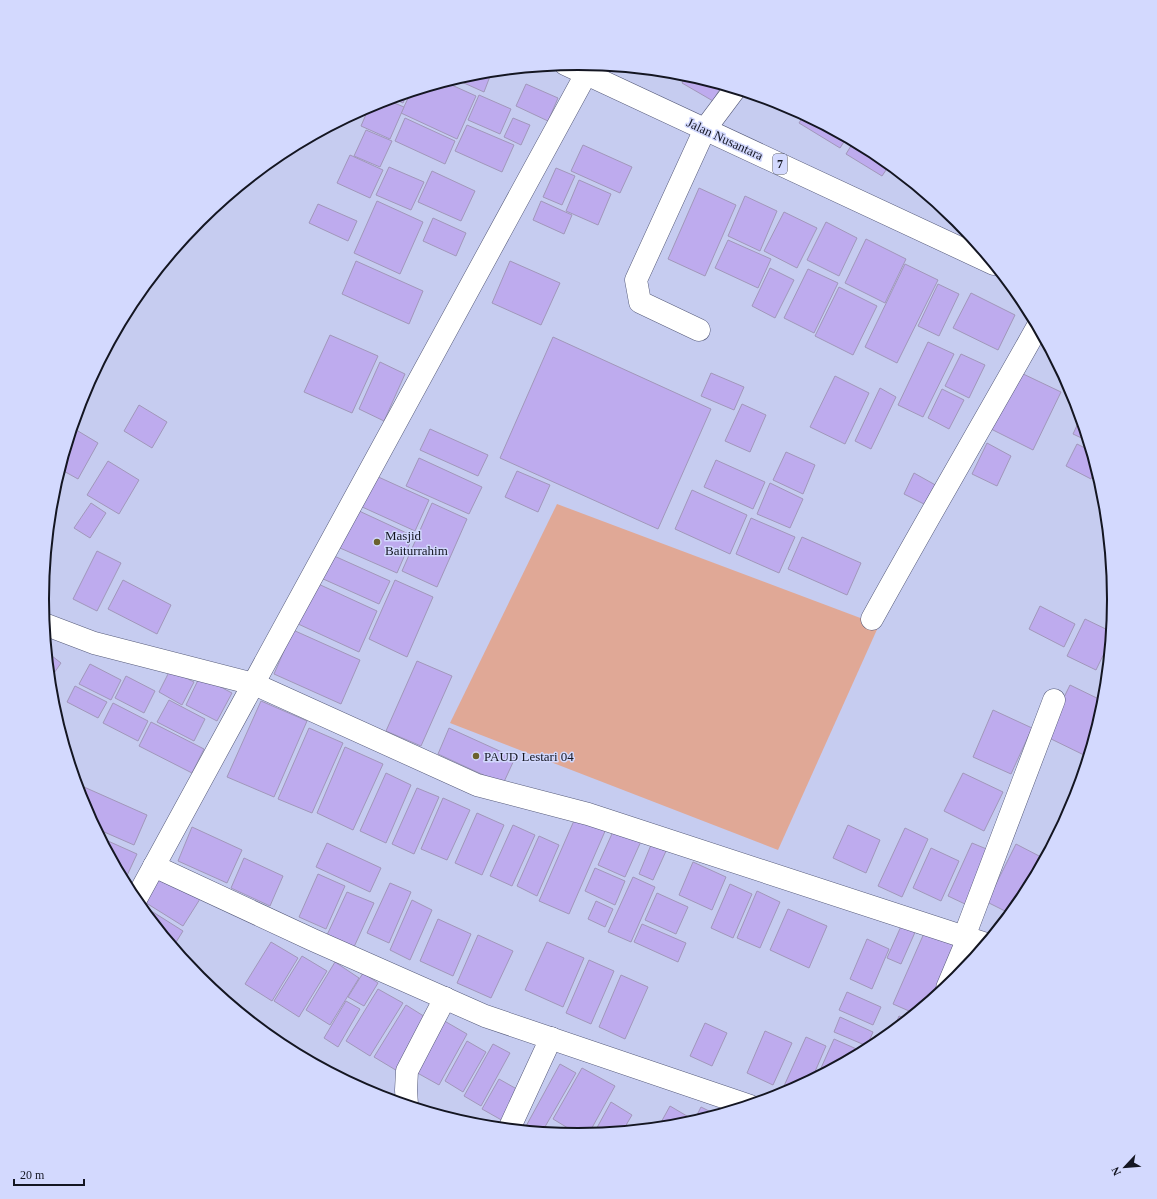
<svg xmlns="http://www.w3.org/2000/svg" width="1157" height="1199" font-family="'Times New Roman',serif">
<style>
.green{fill:#e0a896}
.building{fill:#beabee;stroke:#a197ba}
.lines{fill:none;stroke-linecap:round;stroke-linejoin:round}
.minor-casing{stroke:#565b7a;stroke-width:23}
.highway-casing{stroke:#565b7a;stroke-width:23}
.minor{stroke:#fff;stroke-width:22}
.highway{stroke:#fff;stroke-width:22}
.poi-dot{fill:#6b612d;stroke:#d3d9fe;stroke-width:1.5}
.labels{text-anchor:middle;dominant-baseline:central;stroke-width:3;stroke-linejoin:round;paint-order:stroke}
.shield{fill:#d3d9fe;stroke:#4d5064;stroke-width:1}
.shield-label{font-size:12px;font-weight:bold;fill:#141622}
.street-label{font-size:13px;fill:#141622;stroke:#d3d9fe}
.poi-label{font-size:13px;fill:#141622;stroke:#d3d9fe;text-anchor:start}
.rim{fill:none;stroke:#141622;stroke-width:2}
</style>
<rect width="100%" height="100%" fill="#c6ccf0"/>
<path class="green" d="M557,504L879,625L778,850L450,723Z"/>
<g class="building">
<path d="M492,71L484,92L455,79L474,73Z"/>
<path d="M687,74L722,85L713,101L682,83Z"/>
<path d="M445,82L476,96L457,139L401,113L411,92Z"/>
<path d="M526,84L558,98L548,121L516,106Z"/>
<path d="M407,93L403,103L392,98Z"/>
<path d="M479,95L511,109L500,134L468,120Z"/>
<path d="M387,100L404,107L390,139L361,126L370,105Z"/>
<path d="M360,111L357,119L350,116Z"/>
<path d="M804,115L847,137L840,148L799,123Z"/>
<path d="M405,118L455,141L445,164L395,141Z"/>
<path d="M513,118L530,125L521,145L504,137Z"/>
<path d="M467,125L514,145L502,172L455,151Z"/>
<path d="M366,130L392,141L380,167L354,156Z"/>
<path d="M854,141L877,154L890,164L882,176L846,154Z"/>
<path d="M583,145L632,167L620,193L571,171Z"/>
<path d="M350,155L383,170L370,198L337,183Z"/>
<path d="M389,167L424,182L411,210L376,195Z"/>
<path d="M556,168L575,176L562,205L543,197Z"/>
<path d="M432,171L475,191L461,221L418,202Z"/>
<path d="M579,180L611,194L598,225L566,211Z"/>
<path d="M909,180L924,192L907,184Z"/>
<path d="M699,188L736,205L705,276L668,259Z"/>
<path d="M745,196L777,211L760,251L728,236Z"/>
<path d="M377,201L423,222L400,274L354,253Z"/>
<path d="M541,201L572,215L564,234L533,220Z"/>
<path d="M318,204L357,221L348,241L309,223Z"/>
<path d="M784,212L817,228L797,268L764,251Z"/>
<path d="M433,218L466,233L456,256L423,241Z"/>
<path d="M826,222L857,238L839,276L807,260Z"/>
<path d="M866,239L906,259L885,303L845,283Z"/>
<path d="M728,240L771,259L758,288L715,268Z"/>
<path d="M356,261L423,291L409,324L342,294Z"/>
<path d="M510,261L560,283L541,325L492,303Z"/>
<path d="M905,264L938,280L897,363L865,347Z"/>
<path d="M770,268L794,280L775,318L752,306Z"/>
<path d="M808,269L838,283L814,333L784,318Z"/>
<path d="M938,284L959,294L939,336L918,326Z"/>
<path d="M839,287L877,306L853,355L815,336Z"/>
<path d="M971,293L1015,315L998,350L953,328Z"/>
<path d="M330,335L378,356L352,413L304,392Z"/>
<path d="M553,337L711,409L658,529L500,458Z"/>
<path d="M928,342L954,354L923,417L898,405Z"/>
<path d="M961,354L985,365L969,398L945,386Z"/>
<path d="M380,362L405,374L384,421L359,409Z"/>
<path d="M1019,372L1061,392L1033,450L991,429Z"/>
<path d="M711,373L744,387L734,410L701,396Z"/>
<path d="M835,376L869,393L845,444L810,427Z"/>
<path d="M880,388L896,397L871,449L855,441Z"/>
<path d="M942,389L964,400L949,429L928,418Z"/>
<path d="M742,404L766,415L750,452L725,441Z"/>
<path d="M139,405L167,422L152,448L124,431Z"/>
<path d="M1081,417L1088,441L1073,434Z"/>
<path d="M73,428L98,443L78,479L60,469Z"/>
<path d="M430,429L488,455L478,476L420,450Z"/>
<path d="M987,443L1011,456L997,486L972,474Z"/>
<path d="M1077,444L1091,451L1096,467L1091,479L1066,466Z"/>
<path d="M786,452L815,465L803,494L773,480Z"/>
<path d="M419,458L482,487L469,514L406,486Z"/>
<path d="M716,460L765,482L753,509L704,487Z"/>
<path d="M108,461L139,480L119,514L87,495Z"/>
<path d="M517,471L550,485L538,512L505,497Z"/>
<path d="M914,473L939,487L930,507L904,494Z"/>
<path d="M374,475L429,500L415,531L360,506Z"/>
<path d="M770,483L803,499L790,528L757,514Z"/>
<path d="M692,490L747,515L730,554L675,529Z"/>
<path d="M91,503L106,513L90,538L74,528Z"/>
<path d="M432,503L467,519L437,587L402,571Z"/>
<path d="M357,510L413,536L397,573L340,548Z"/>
<path d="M751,518L795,537L779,573L736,554Z"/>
<path d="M802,537L861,563L847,595L788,569Z"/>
<path d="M97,551L121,563L97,611L73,599Z"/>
<path d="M332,555L390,581L379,604L321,578Z"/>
<path d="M123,580L171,605L157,634L108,609Z"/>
<path d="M395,580L433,597L407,657L369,639Z"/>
<path d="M314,582L377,611L359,652L296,623Z"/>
<path d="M1114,595L1115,600L1114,610L1108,607Z"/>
<path d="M1040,606L1075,624L1064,647L1029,629Z"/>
<path d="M1085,619L1112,632L1111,639L1096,670L1067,656Z"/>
<path d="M293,630L360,660L341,704L274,674Z"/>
<path d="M47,652L61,663L50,679Z"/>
<path d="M417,661L452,676L421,746L386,731Z"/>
<path d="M90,664L121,680L111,700L79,684Z"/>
<path d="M170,670L194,682L182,705L159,692Z"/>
<path d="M126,676L155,691L144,713L115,698Z"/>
<path d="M200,676L232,693L217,721L186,705Z"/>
<path d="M1070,685L1105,702L1094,740L1086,756L1045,736Z"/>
<path d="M75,686L107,702L98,718L67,702Z"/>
<path d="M169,700L205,719L194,741L157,722Z"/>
<path d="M261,701L307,721L274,797L227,777Z"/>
<path d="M113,703L148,721L138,741L103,723Z"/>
<path d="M993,710L1032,728L1011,774L973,757Z"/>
<path d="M151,722L204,749L192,773L139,746Z"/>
<path d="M309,728L343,743L312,813L278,799Z"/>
<path d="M449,728L515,758L503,784L438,754Z"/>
<path d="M345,747L383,764L353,830L317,813Z"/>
<path d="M386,773L411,785L386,843L360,831Z"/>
<path d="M963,773L1003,792L984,831L944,811Z"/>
<path d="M84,787L147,815L134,845L95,828L83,805L80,795Z"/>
<path d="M417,788L439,797L414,854L392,844Z"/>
<path d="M443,798L470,810L447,860L421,849Z"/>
<path d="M477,813L504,825L482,875L455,863Z"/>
<path d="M576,816L606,829L569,914L539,901Z"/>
<path d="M513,825L535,835L512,886L490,876Z"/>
<path d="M848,825L880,840L866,873L833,858Z"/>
<path d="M192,827L242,850L227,883L178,861Z"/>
<path d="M615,827L642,839L625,877L598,865Z"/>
<path d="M905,828L928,839L902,897L878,886Z"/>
<path d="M539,836L559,845L537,896L517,886Z"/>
<path d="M108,841L137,854L124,882L105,847Z"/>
<path d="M327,843L381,868L370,892L316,867Z"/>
<path d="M972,843L989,850L965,904L948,896Z"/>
<path d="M1016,844L1043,858L1023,900L1011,914L987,902Z"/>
<path d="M651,845L666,851L653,880L639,874Z"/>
<path d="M931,848L959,861L941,901L913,888Z"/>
<path d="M244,858L283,876L270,906L231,888Z"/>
<path d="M693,862L726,877L712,910L679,895Z"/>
<path d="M595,868L625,881L615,905L585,891Z"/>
<path d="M159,874L200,899L183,926L143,901Z"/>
<path d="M318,874L345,886L326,929L299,917Z"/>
<path d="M633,877L655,887L631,942L608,932Z"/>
<path d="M390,883L411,892L389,943L367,933Z"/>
<path d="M730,884L752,894L733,938L711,928Z"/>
<path d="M757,891L780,902L760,948L737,938Z"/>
<path d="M347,892L374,903L354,947L327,935Z"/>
<path d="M657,893L688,907L676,934L645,920Z"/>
<path d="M412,900L432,910L410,960L390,950Z"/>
<path d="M596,901L613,909L605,927L588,919Z"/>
<path d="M145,907L183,931L173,947L143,910Z"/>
<path d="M788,909L827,926L809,968L770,950Z"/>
<path d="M438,919L471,934L453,976L420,961Z"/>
<path d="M642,924L686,943L678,962L634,942Z"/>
<path d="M902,924L916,930L901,964L887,958Z"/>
<path d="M925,931L961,948L941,992L916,1014L893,1004Z"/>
<path d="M478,935L513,951L491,998L457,983Z"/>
<path d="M867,939L889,949L872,989L850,979Z"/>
<path d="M271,942L298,958L272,1001L245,984Z"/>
<path d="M547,942L584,958L563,1007L525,990Z"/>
<path d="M302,956L327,971L299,1017L274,1001Z"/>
<path d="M589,960L614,971L591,1024L566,1013Z"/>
<path d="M335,962L359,978L330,1025L306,1010Z"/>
<path d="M363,973L378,983L364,1006L348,997Z"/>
<path d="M621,975L648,987L625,1039L599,1027Z"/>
<path d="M378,989L403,1003L370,1056L346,1041Z"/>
<path d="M847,992L881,1007L873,1025L839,1010Z"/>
<path d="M346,1001L360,1009L338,1047L324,1038Z"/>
<path d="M406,1005L430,1020L399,1072L374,1057Z"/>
<path d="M899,1016L908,1020L892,1033Z"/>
<path d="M840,1017L873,1032L867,1046L834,1032Z"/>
<path d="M441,1019L467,1034L439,1085L412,1070Z"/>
<path d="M705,1023L727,1033L712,1066L690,1056Z"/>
<path d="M765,1031L792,1043L773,1085L747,1073Z"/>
<path d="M806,1037L826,1046L811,1081L793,1090L784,1086Z"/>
<path d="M834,1039L861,1051L860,1055L817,1077Z"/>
<path d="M467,1041L486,1052L463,1092L445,1081Z"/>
<path d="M493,1044L510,1053L481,1106L464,1096Z"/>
<path d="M560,1064L576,1073L542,1132L530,1131L525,1128Z"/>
<path d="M582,1068L615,1086L588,1135L581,1136L553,1119Z"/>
<path d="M499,1079L522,1092L505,1122L482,1109Z"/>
<path d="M611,1102L632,1115L622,1132L593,1135Z"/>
<path d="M670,1106L692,1119L689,1124L662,1128L659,1126Z"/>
<path d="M701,1107L717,1115L693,1123Z"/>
</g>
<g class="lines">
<defs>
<g id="minor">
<path d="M699,330L640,302L636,280L705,129L735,89"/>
<path d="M872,619C926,521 983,424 1038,326"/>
<path d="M44,624L94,643L254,684L477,785L588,814L986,944"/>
<path d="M154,866L313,940L485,1016L750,1106"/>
<path d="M135,901L586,74"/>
<path d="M964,937L1054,700"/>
<path d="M947,988L968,938"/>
<path d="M407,1105L406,1090L407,1071L445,998"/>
<path d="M509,1129L551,1038"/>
</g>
<path id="highway" d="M565,64L994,264"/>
</defs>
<use href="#minor" class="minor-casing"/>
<use href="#highway" class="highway-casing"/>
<use href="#minor" class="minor"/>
<use href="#highway" class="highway"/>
</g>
<g class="poi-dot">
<circle cx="377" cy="542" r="4"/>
<circle cx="476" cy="756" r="4"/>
</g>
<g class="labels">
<rect class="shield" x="773" y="154" width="14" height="20" rx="3"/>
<g class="shield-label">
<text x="780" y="164">7</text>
</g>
<g class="street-label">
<text transform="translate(725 139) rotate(25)">Jalan Nusantara</text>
</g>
<g class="poi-label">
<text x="385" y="535">Masjid<tspan x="385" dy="15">Baiturrahim</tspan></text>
<text x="484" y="756">PAUD Lestari 04</text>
</g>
</g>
<path d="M0 0H1157V1199H0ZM49 599a529 529 0 1 1 1058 0a529 529 0 1 1-1058 0Z" fill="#d3d9fe" fill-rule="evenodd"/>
<path class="rim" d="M49 599a529 529 0 1 1 1058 0a529 529 0 1 1-1058 0Z"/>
<g transform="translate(1125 1167) rotate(244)" stroke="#d3d9fe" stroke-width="3" paint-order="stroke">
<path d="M0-3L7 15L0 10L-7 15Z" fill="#141622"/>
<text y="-6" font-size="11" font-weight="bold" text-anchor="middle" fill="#141622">N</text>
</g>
<path d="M14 1179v6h70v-6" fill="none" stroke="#141622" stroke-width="2"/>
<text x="20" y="1179" font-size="12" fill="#141622" stroke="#d3d9fe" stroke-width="3" paint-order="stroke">20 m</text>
</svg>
